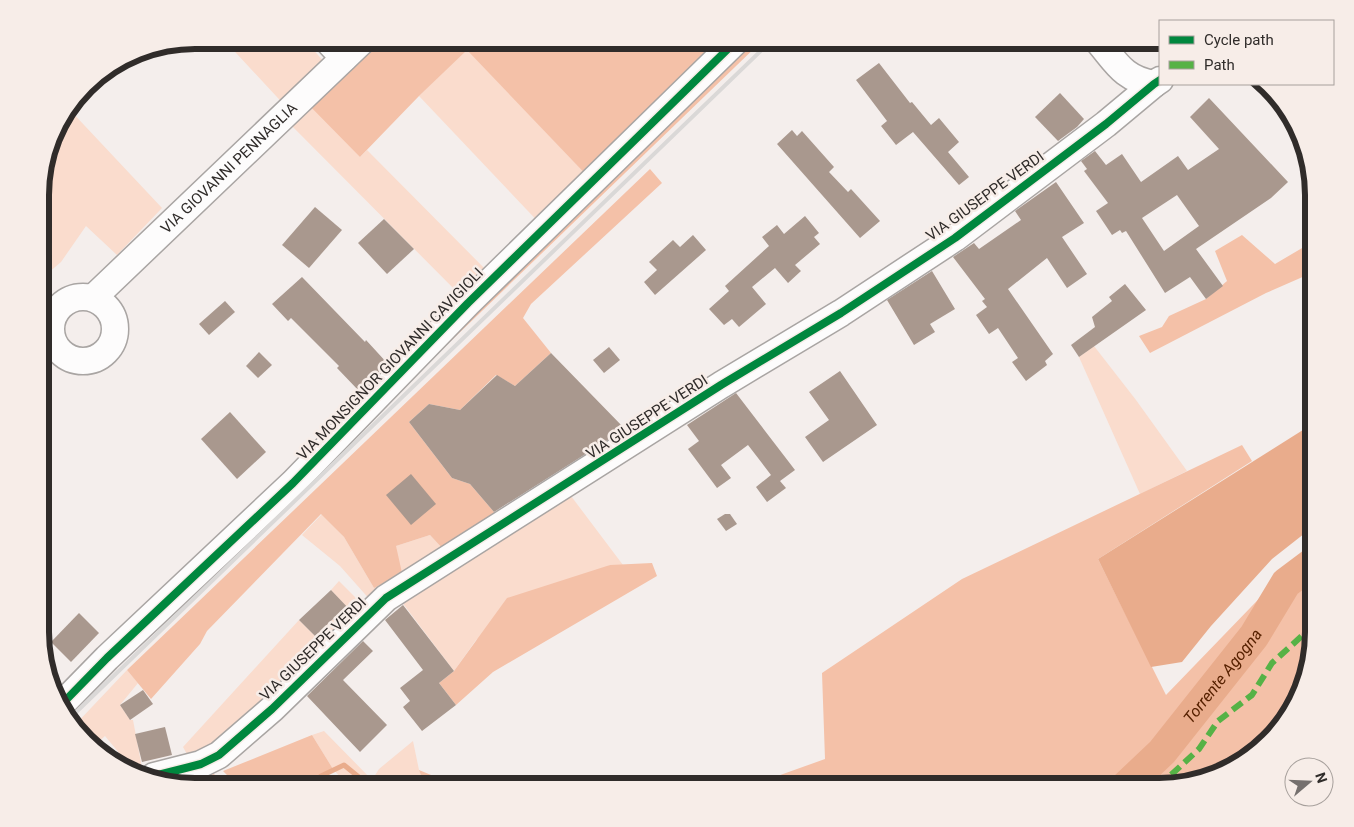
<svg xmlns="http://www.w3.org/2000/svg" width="1354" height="827" font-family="Roboto,sans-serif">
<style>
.green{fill:#fadccd}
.forest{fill:#f4c1a8}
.water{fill:#e9ac8c}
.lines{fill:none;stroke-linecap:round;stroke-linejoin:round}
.stream{stroke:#e9ac8c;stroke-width:5}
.river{stroke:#e9ac8c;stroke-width:31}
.building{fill:#a9988e;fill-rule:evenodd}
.minor-casing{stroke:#a9a5a3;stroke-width:29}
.minor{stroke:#fdfcfc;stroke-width:26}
.rail{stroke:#dad8d7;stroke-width:4}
.quiet{stroke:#56b246;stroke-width:6;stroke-dasharray:12 6;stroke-linecap:butt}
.cycleway-casing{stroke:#f7ede8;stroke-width:11}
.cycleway{stroke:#00873e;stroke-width:8}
.labels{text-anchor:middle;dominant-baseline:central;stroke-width:5;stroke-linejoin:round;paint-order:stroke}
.street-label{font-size:15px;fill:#302c2a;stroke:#f7ede8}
.water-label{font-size:16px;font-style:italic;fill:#572100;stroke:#f7ede8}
.rim{fill:none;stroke:#302c2a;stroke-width:6}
</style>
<rect width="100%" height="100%" fill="#f4eeec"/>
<g class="green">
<path d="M224,40H305L331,70L360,157L367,150L494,278L468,303L282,116L289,110Z"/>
<path d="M467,49L593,182L545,229L419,96Z"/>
<path d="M69,109L162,208L117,255L86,226L61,262L41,279V175L56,126Z"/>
<path d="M1094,346L1136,400L1187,471L1140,494L1079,357Z"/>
<path d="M571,496L623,565H610L476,640L454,671L401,601Z"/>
<path d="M322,514L344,537L374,588L396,546L430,535L443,549L372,602L340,566L302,535Z"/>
<path d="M339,581L366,608L223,740L189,758L183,747L299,620L315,636L333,619L338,624L351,612L331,590Z"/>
<path d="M127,670L138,683L120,705L130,720H133L142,768L134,771L122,768L130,766L105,736L95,745L74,726Z"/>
<path d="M324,731L372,780L379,769L413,741L419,770L425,787H349L333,769L312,735Z"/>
</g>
<g class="forest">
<path d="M349,40H737L593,182L467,50L419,96L360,157L302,98Z"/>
<path d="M749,40H763L402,388L594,192Z"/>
<path d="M650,169L662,183L531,304L523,318L551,353L515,386L496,375L460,410L429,404L409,422L452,478L470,484L500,519L443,549L430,535L396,546L402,573L374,588L344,537L321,514L207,631L200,644L151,699L127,670Z"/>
<path d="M1242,235L1275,264L1314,241V272L1266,293L1150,353L1139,336L1162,327L1169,316L1206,299L1227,281L1215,251Z"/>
<path d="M1242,445L1252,461L1098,559L1166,695L1278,579L1314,552V642L1293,710L1237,766L1169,787H747L825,759L822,673L962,579Z"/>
<path d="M652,563L657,576L493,672L456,705L439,683L454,671L507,598L610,565Z"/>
<path d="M312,735L333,769L317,787H243L245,785L239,777L233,781L223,771Z"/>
<path d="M419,770L460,787H425Z"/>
<path d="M214,774L224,787H194L184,784Z"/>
</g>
<path class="water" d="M1314,423V526L1272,559L1211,626L1182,662L1151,667L1098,559Z"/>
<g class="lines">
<path class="stream" d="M307,787L321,776L344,765L371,787L403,785L410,787"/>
<path class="river" id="s1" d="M1125,787L1162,752L1254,636L1286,583L1314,562"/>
</g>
<g class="building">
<path d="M879,63L910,103L912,102L931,125L939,118L959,142L948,152L969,177L959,185L913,132L896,145L881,126L887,121L856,80Z"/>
<path d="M1060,93L1084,119L1077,127L1058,141L1035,117Z"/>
<path d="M1209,98L1288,182L1271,198L1196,249L1223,286L1206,299L1190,277L1165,293L1126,231L1122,233L1120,230L1112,235L1096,211L1108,203L1084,171L1087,169L1081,161L1095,151L1106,165L1122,154L1141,182L1178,156L1188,170L1219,149L1190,117ZM1177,195L1199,226L1164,251L1142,218Z"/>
<path d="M792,130L797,136L802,131L834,167L829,172L848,192L851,189L880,221L860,238L777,144Z"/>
<path d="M1056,182L1084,223L1062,237L1087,274L1067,288L1047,258L1008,289L1053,354L1045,361L1047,365L1026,381L1012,362L1018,358L998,328L989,334L976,315L987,307L982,301L985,299L953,257L974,243L979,249L1021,220L1015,211Z"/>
<path d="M315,207L342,230L309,268L282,245Z"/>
<path d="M805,216L819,233L814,237L820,244L795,265L801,271L788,283L775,268L752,287L766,304L739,327L732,319L724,325L709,309L729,291L725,286L769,246L762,237L777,225L784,234Z"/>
<path d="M384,219L414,249L387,274L358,243Z"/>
<path d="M693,235L706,250L655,295L644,282L657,270L649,262L673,240L680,247Z"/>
<path d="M932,271L955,309L930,324L935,332L914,345L887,300Z"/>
<path d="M302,277L365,342L366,340L388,364L359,391L337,368L339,366L291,318L288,321L272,304Z"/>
<path d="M1125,284L1146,310L1079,357L1071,345L1095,327L1092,317L1112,301L1109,297Z"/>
<path d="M225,301L235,312L209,335L199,324Z"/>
<path d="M609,347L620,360L604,373L593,360Z"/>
<path d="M259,352L272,365L258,378L246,366Z"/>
<path d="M551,353L625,429L494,512L470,484L452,478L409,422L429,404L460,410L497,375L515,386Z"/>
<path d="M840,371L877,425L823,462L805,437L829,420L809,392Z"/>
<path d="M736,393L795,470L780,481L786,488L767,502L756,487L771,475L748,445L721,465L731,478L717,488L688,449L699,441L687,425Z"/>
<path d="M230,412L266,452L237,479L201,439Z"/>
<path d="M411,474L436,504L411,525L386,495Z"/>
<path d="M725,514H730L737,524L726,531L717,519Z"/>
<path d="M331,590L351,611L338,624L333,619L315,636L299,620Z"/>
<path d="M403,605L454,671L439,683L456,705L422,731L403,707L410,701L400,688L423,670L385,620Z"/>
<path d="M79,613L99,633L71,662L51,642Z"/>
<path d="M363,641L373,651L343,680L387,725L360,752L307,696Z"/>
<path d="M143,690L153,704L130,720L120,705Z"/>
<path d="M165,727L172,755L142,762L135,734Z"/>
</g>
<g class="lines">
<defs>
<g id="minor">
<path d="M327,40L344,58"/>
<path d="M1097,40C1116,62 1123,79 1154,84"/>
<circle cx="83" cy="329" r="32"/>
<path id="s2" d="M93,298L363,40"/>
<path d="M61,705L107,658L293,483L468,303L737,40"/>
<path d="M154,776L201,764L219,755L272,709L386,598L721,385L841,313L955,238L1106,124L1154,84L1160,80"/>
</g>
</defs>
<use href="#minor" class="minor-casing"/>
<use href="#minor" class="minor"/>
<path class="rail" d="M68,720L772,40"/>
<path class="quiet" d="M1158,787L1199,749L1218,721L1252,695L1272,663L1314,625"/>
<defs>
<g id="cycleway">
<path d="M61,705L107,658L293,483L468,303L737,40"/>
<path d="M154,776L201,764L219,755L272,709L386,598L721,385L841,313L955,238L1106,124L1154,84L1160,80"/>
</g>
</defs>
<use href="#cycleway" class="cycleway-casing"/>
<use href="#cycleway" class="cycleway"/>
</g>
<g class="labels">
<g class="street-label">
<text stroke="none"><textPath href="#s2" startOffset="188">VIA GIOVANNI PENNAGLIA</textPath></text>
<text transform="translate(985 196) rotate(-36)">VIA GIUSEPPE VERDI</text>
<text transform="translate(390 364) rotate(-46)">VIA MONSIGNOR GIOVANNI CAVIGIOLI</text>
<text transform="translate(647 417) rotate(-33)">VIA GIUSEPPE VERDI</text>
<text transform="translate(313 649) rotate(-44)">VIA GIUSEPPE VERDI</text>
</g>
<g class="water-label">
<text stroke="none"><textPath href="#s1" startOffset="148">Torrente Agogna</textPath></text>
</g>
</g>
<path d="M0 0H1354V827H0ZM195 49H1159A146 146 0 0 1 1305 195V632A146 146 0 0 1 1159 778H195A146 146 0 0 1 49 632V195A146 146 0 0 1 195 49Z" fill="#f7ede8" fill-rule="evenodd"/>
<path class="rim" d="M195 49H1159A146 146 0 0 1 1305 195V632A146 146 0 0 1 1159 778H195A146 146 0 0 1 49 632V195A146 146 0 0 1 195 49Z"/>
<rect x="1159" y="20" width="175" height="65" fill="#f7ede8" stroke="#a7a09c"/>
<rect x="1169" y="36" width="25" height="8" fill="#00873e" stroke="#a7a09c"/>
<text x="1204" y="45" font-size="15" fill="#302c2a">Cycle path</text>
<rect x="1169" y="61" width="25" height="8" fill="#56b246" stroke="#a7a09c"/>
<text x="1204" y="70" font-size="15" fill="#302c2a">Path</text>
<g transform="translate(1309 782) rotate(71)"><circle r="24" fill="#f7ede8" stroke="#a7a09c"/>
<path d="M0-4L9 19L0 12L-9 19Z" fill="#75706e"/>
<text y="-8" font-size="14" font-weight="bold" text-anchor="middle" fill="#302c2a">N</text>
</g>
</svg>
